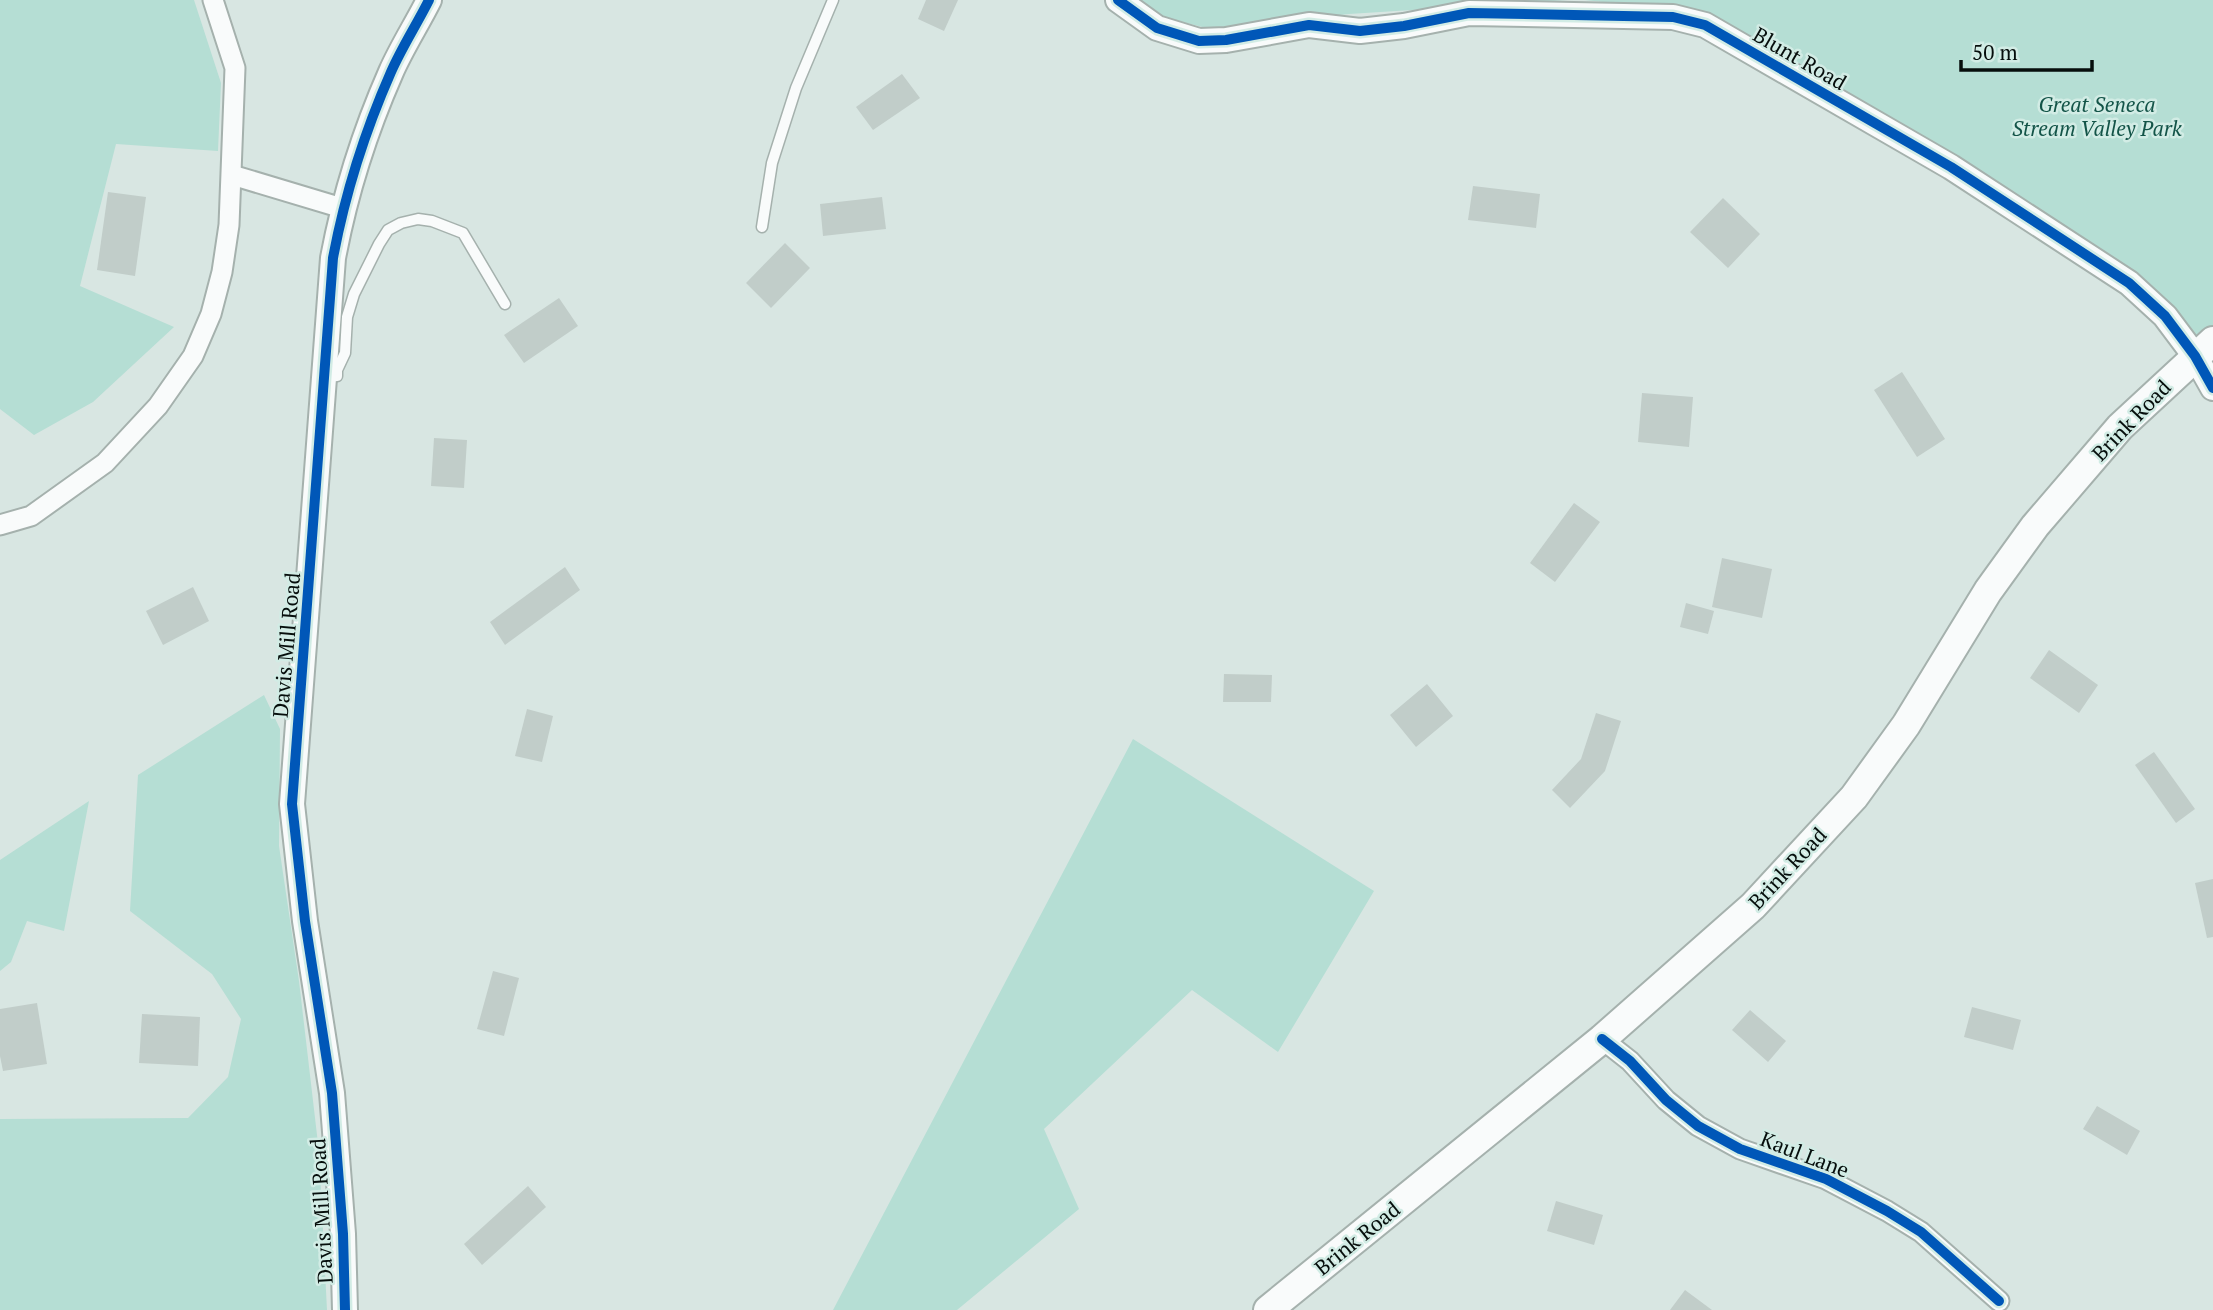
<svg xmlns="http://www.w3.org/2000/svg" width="2213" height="1310" font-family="'PT Serif',serif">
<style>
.green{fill:#b5ded4}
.building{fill:#c1cdc9}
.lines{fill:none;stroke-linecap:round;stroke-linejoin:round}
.service-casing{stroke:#a5b1ad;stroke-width:13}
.minor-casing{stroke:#a5b1ad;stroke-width:23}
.tertiary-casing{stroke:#a5b1ad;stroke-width:28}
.secondary-casing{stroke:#a5b1ad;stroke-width:32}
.service{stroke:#f9fbfb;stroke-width:10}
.minor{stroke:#f9fbfb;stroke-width:19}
.tertiary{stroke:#f9fbfb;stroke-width:24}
.secondary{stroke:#f9fbfb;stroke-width:28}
.cycleway-casing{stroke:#d2ece5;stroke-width:15}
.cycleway{stroke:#0057b8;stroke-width:10}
.labels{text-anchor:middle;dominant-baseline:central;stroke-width:5;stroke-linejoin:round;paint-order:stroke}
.street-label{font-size:21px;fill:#060e0c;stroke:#d2ece5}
.park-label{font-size:21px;font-style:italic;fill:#135448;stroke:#d2ece5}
</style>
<rect width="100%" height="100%" fill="#d8e6e2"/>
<g class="green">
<path d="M0,0H194L221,83L218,151L116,144L80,286L174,327L93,402L34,435L0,409Z"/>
<path d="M1140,0H1567L1349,14L1210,29L1160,16Z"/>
<path d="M1585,0H2213V364L2198,337L2174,307L2131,274L1701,13Z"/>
<path d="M264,695L280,729L279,846L299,981L319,1152L327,1310H0V1119L188,1118L228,1077L241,1019L212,974L130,911L138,775Z"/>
<path d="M1133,739L1374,891L1278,1052L1192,990L1044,1129L1079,1209L957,1310H833Z"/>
<path d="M89,801L64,931L27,921L11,962L0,971V860Z"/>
</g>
<g class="building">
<path d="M926,0H958L944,31L918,19Z"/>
<path d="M902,74L920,98L873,130L856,107Z"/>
<path d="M1473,186L1540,194L1536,228L1468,220Z"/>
<path d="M108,192L146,197L135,276L97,270Z"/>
<path d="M882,197L886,229L823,236L820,204Z"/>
<path d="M1723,198L1760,234L1728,268L1690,232Z"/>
<path d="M785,243L810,268L771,308L746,283Z"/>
<path d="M559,298L578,326L524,363L504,335Z"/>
<path d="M1902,372L1945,439L1917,457L1874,390Z"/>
<path d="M1642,393L1693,397L1689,447L1638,442Z"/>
<path d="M434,438L467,440L464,488L431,486Z"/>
<path d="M1574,503L1600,522L1555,582L1530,563Z"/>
<path d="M1722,558L1772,569L1762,618L1712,607Z"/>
<path d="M565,567L580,590L505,645L490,622Z"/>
<path d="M193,587L209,621L163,645L146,611Z"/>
<path d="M1686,603L1714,611L1708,634L1680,627Z"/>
<path d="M2049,650L2098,685L2079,713L2030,678Z"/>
<path d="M1224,674L1272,675L1271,702H1223Z"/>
<path d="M1427,684L1453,716L1416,747L1390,715Z"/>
<path d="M527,709L553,716L542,762L515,756Z"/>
<path d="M1596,713L1621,721L1605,771L1570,808L1552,790L1581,759Z"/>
<path d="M2154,752L2195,809L2176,823L2135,765Z"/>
<path d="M2213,879V937L2207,938L2195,883Z"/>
<path d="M493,971L519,978L504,1036L477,1029Z"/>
<path d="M37,1003L47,1064L3,1071L0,1056V1009Z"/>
<path d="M1972,1007L2021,1020L2013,1050L1964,1037Z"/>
<path d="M1750,1010L1786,1041L1768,1062L1732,1030Z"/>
<path d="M142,1014L200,1017L198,1066L139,1063Z"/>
<path d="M2097,1106L2140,1131L2127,1155L2083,1129Z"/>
<path d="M528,1186L546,1207L482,1265L464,1244Z"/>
<path d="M1556,1201L1603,1215L1594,1245L1547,1231Z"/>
<path d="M1685,1290L1712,1310H1670Z"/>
</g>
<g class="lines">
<defs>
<g id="service">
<path d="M762,227L772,163L796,88L833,0"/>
<path d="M326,377L337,376V370L345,353L347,317L354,294L379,244L388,230L401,223L418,219L432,221L463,233L505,304"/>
</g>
<g id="minor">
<path d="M232,175L342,208"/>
<path d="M0,525L31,516L105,463L158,406L193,356L211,314L222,272L229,225L235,68L213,0"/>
<path d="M1602,1039L1630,1061L1666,1100L1698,1126L1740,1149L1826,1179L1887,1211L1921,1232L1999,1301"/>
</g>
<g id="tertiary">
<path d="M1118,0L1157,28L1199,41L1226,40L1309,25L1360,31L1404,26L1469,13L1673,17L1705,25L1951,167L2129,283L2165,316L2195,356L2213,388"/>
<path d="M345,1310L343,1234L332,1093L305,921L292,804L333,258C345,194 365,131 391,72C402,47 417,24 429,0"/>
</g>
<path id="secondary" d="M1268,1310L1602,1039L1753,906L1854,797L1906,725L1988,591L2035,526L2120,427L2213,341"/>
</defs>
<use href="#service" class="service-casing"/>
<use href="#minor" class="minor-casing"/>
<use href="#tertiary" class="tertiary-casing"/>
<use href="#secondary" class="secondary-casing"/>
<use href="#service" class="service"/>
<use href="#minor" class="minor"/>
<use href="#tertiary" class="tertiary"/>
<use href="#secondary" class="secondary"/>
<defs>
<g id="cycleway">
<path d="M1118,0L1157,28L1199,41L1226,40L1309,25L1360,31L1404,26L1469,13L1673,17L1705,25L1951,167L2129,283L2165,316L2195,356L2213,388"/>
<path d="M1602,1039L1630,1061L1666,1100L1698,1126L1740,1149L1826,1179L1887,1211L1921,1232L1999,1301"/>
<path d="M345,1310L343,1234L332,1093L305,921L292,804L333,258C345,194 365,131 391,72C402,47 417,24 429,0"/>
</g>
</defs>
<use href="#cycleway" class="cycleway-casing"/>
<use href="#cycleway" class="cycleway"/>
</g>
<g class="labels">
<g class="street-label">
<text transform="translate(1800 58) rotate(30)">Blunt Road</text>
<text transform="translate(2131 420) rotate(-46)">Brink Road</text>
<text transform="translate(286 645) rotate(-85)">Davis Mill Road</text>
<text transform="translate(1787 868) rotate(-47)">Brink Road</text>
<text transform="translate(1805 1154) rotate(21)">Kaul Lane</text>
<text transform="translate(321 1211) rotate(-93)">Davis Mill Road</text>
<text transform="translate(1357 1238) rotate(-39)">Brink Road</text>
</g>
<g class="park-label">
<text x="2097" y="104">Great Seneca<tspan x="2097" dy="24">Stream Valley Park</tspan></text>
</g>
</g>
<path d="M1961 60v10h131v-10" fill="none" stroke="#060e0c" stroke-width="3.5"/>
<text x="1972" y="60" font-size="21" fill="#060e0c" stroke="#d2ece5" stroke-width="5" paint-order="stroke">50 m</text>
</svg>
